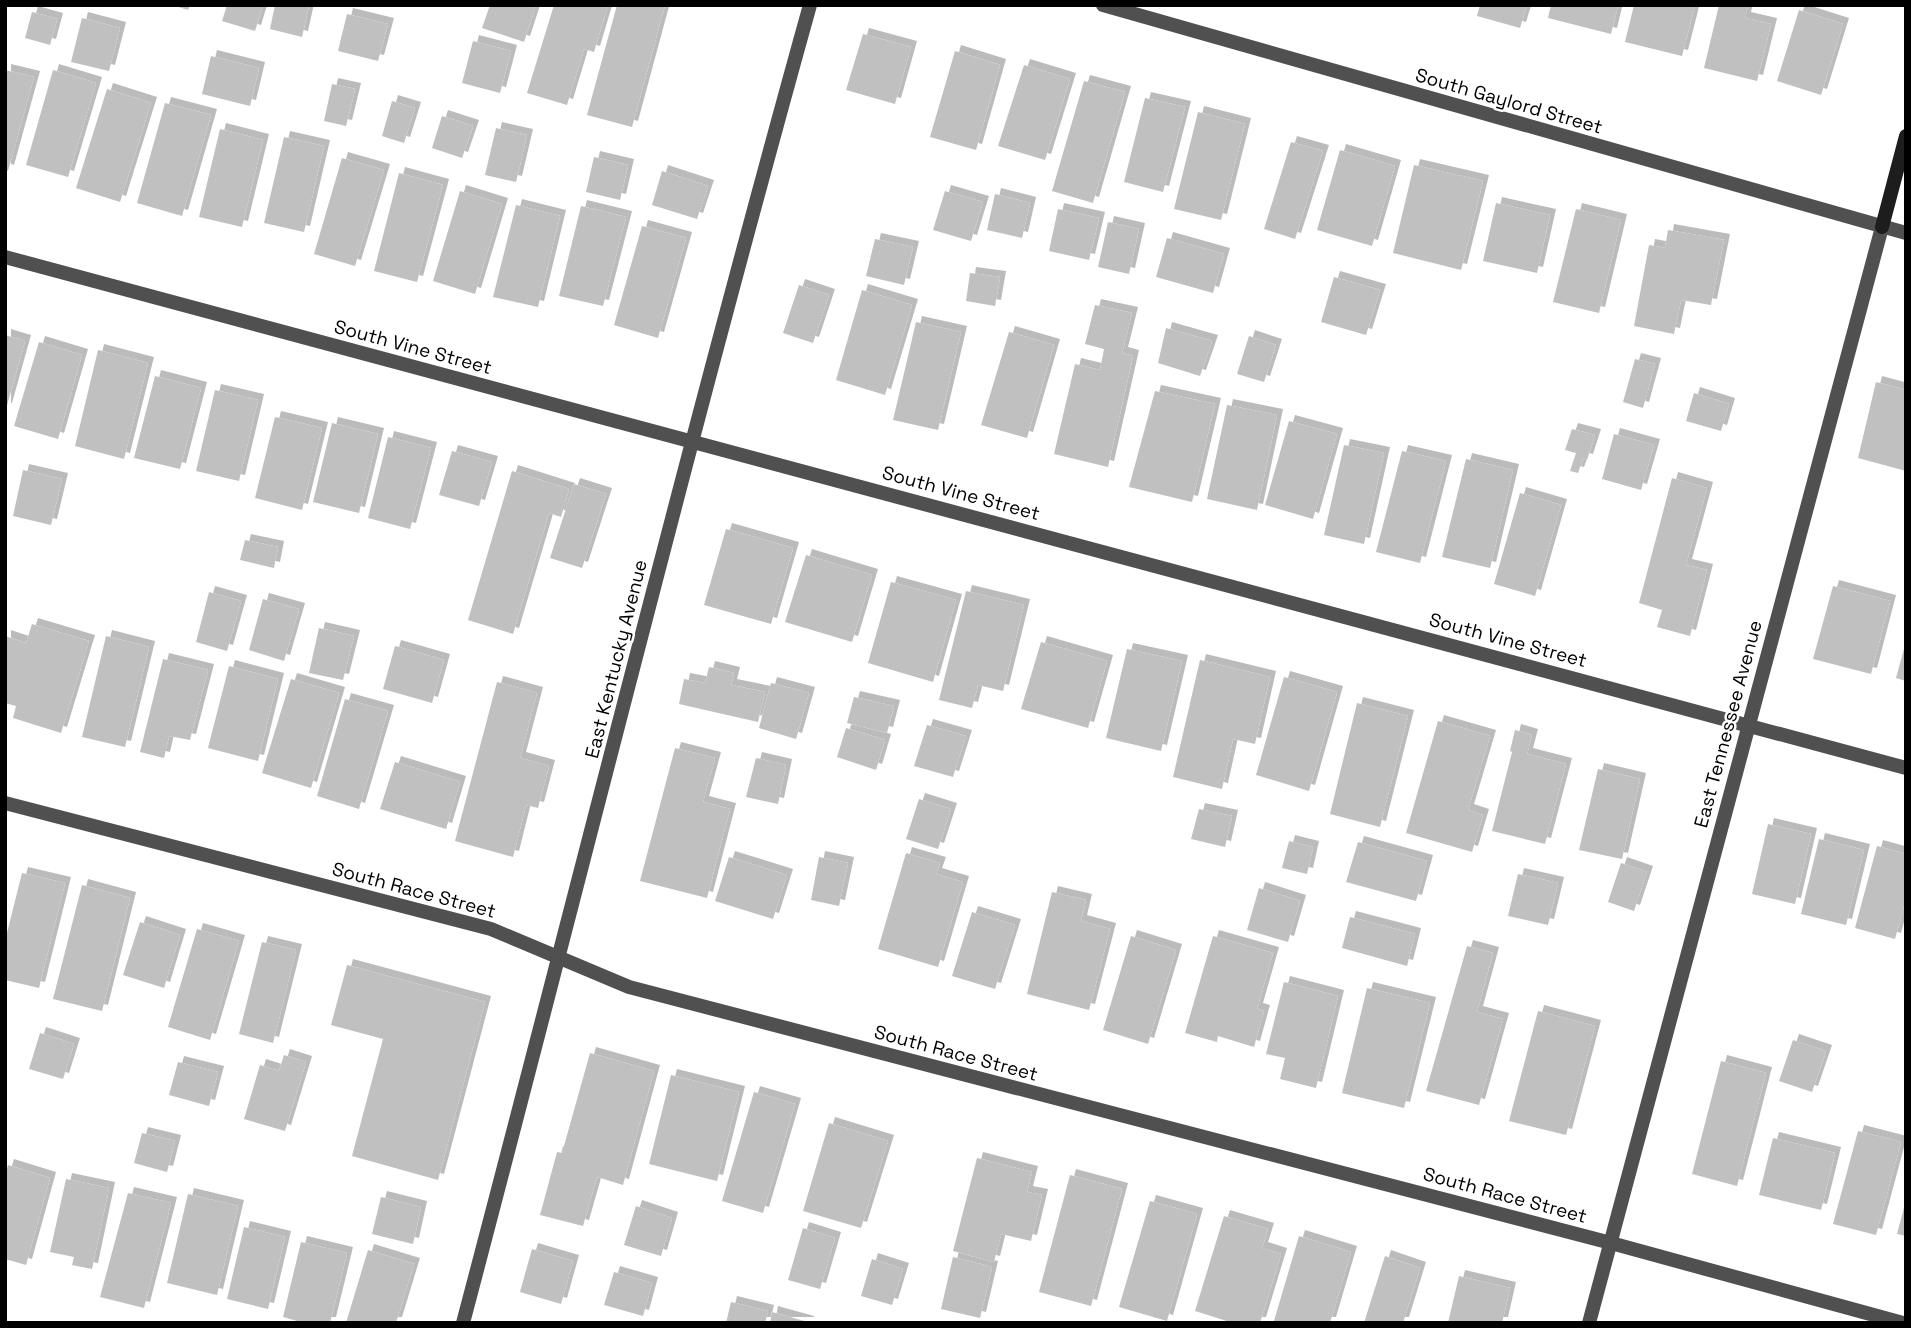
<svg xmlns="http://www.w3.org/2000/svg" width="1911" height="1328" font-family="'Space Grotesk',sans-serif">
<style>
.building{fill:#c0c0c0;filter:url(#shadow)}
.lines{fill:none;stroke-linecap:round;stroke-linejoin:round}
.street{stroke:#505050;stroke-width:14}
.secondary{stroke:#1d1d1d;stroke-width:14}
.labels{text-anchor:middle;dominant-baseline:central;stroke-width:5;stroke-linejoin:round;paint-order:stroke}
.street-label{font-size:19px;fill:#000;stroke:#fff}
</style>
<defs>
<filter id="shadow"><feDropShadow dx="6" dy="-6" stdDeviation="0" flood-color="#0004"/></filter>
</defs>
<rect width="100%" height="100%" fill="#fff"/>
<g class="building">
<path d="M172,5H190L188,10Z"/>
<path d="M227,5H263L255,31L222,21Z"/>
<path d="M275,5H309L302,37L270,29Z"/>
<path d="M490,5H536L524,42L482,28Z"/>
<path d="M554,5H608L594,52L584,49L567,105L527,93Z"/>
<path d="M617,5H665L632,127L587,115Z"/>
<path d="M1480,5H1527L1520,28L1477,16Z"/>
<path d="M1551,5H1618L1611,34L1548,18Z"/>
<path d="M1634,5H1695L1682,56L1625,42Z"/>
<path d="M1719,5H1748L1745,18L1771,24L1757,81L1704,68Z"/>
<path d="M1799,10L1843,24L1821,95L1777,81Z"/>
<path d="M32,12L57,19L50,45L25,38Z"/>
<path d="M347,14L388,24L378,61L338,51Z"/>
<path d="M82,18L120,28L109,71L71,62Z"/>
<path d="M863,34L911,47L895,104L846,90Z"/>
<path d="M473,41L511,51L500,93L462,83Z"/>
<path d="M955,51L1000,65L976,150L930,137Z"/>
<path d="M211,56L259,68L250,106L202,94Z"/>
<path d="M1024,65L1070,79L1045,160L998,146Z"/>
<path d="M5,70L34,77L8,171L5,170Z"/>
<path d="M53,70L96,83L68,177L26,165Z"/>
<path d="M1084,81L1125,92L1093,203L1052,191Z"/>
<path d="M332,84L355,89L346,126L324,121Z"/>
<path d="M107,89L151,103L120,202L76,188Z"/>
<path d="M1145,98L1185,107L1163,192L1124,182Z"/>
<path d="M392,101L415,108L404,143L382,136Z"/>
<path d="M165,103L211,115L182,216L137,203Z"/>
<path d="M1198,112L1245,124L1221,220L1174,209Z"/>
<path d="M442,116L473,126L462,158L432,148Z"/>
<path d="M496,128L527,135L516,182L485,175Z"/>
<path d="M220,129L263,140L242,227L199,217Z"/>
<path d="M284,137L324,146L304,232L264,223Z"/>
<path d="M1291,142L1323,151L1295,239L1264,229Z"/>
<path d="M1340,150L1395,166L1372,246L1317,230Z"/>
<path d="M594,157L628,165L620,200L586,192Z"/>
<path d="M342,158L384,170L355,266L314,254Z"/>
<path d="M1414,165L1483,181L1461,270L1393,253Z"/>
<path d="M662,171L708,186L697,219L652,205Z"/>
<path d="M399,173L443,185L417,282L374,271Z"/>
<path d="M460,191L502,204L475,294L433,281Z"/>
<path d="M945,191L983,202L971,241L933,230Z"/>
<path d="M995,194L1030,203L1022,238L987,230Z"/>
<path d="M1496,203L1550,215L1537,273L1483,261Z"/>
<path d="M516,205L560,216L538,307L493,297Z"/>
<path d="M581,206L626,217L603,306L559,296Z"/>
<path d="M1058,209L1099,218L1089,260L1049,251Z"/>
<path d="M1576,209L1621,220L1599,313L1553,302Z"/>
<path d="M1108,222L1139,229L1129,274L1098,267Z"/>
<path d="M642,226L686,238L658,338L614,325Z"/>
<path d="M1668,230L1724,240L1711,305L1681,300L1674,334L1634,326L1649,245L1665,248Z"/>
<path d="M1167,238L1224,254L1213,293L1156,277Z"/>
<path d="M875,239L913,247L904,285L866,276Z"/>
<path d="M970,273L1000,277L995,306L966,301Z"/>
<path d="M1334,277L1380,290L1366,335L1321,322Z"/>
<path d="M799,285L829,295L813,343L783,333Z"/>
<path d="M862,290L912,305L885,395L836,380Z"/>
<path d="M1095,305L1132,313L1122,353L1133,356L1108,467L1054,454L1075,364L1100,370L1104,349L1085,344Z"/>
<path d="M916,322L961,332L938,430L893,420Z"/>
<path d="M1166,328L1212,341L1200,376L1158,363Z"/>
<path d="M1009,332L1054,345L1027,438L981,425Z"/>
<path d="M5,335L25,341L6,409H5Z"/>
<path d="M1249,336L1276,345L1264,382L1237,374Z"/>
<path d="M39,342L82,355L58,439L14,426Z"/>
<path d="M98,350L148,363L124,459L75,446Z"/>
<path d="M1635,359L1655,364L1643,408L1623,402Z"/>
<path d="M155,376L201,388L180,469L134,458Z"/>
<path d="M1876,382L1906,390V471L1858,458Z"/>
<path d="M215,390L258,400L239,481L196,471Z"/>
<path d="M1155,391L1215,404L1192,502L1129,487Z"/>
<path d="M1694,393L1729,404L1721,431L1686,421Z"/>
<path d="M1227,405L1277,415L1257,510L1207,499Z"/>
<path d="M275,417L322,428L302,510L255,498Z"/>
<path d="M1289,421L1337,434L1313,519L1265,505Z"/>
<path d="M332,423L378,434L359,513L313,502Z"/>
<path d="M1572,429L1595,435L1587,460L1583,459L1578,473L1570,471L1576,453L1565,450Z"/>
<path d="M1614,434L1654,445L1641,490L1602,479Z"/>
<path d="M388,437L431,448L410,529L368,518Z"/>
<path d="M1344,445L1384,453L1364,544L1324,535Z"/>
<path d="M452,451L492,462L479,506L439,495Z"/>
<path d="M1402,451L1446,461L1420,563L1376,552Z"/>
<path d="M1466,459L1513,470L1490,568L1442,557Z"/>
<path d="M23,470L62,479L51,525L13,516Z"/>
<path d="M512,471L569,489L561,517L549,513L513,634L468,620Z"/>
<path d="M1672,478L1707,488L1686,565L1707,570L1690,636L1657,627L1662,610L1639,603Z"/>
<path d="M574,484L606,494L582,568L550,558Z"/>
<path d="M1520,493L1561,505L1535,596L1494,584Z"/>
<path d="M726,529L793,548L771,624L704,605Z"/>
<path d="M245,540L278,547L274,568L240,560Z"/>
<path d="M806,555L872,575L852,642L785,622Z"/>
<path d="M891,582L956,600L933,682L868,663Z"/>
<path d="M1833,586L1890,601L1871,674L1813,659Z"/>
<path d="M966,591L1024,605L1003,691L978,685L972,708L939,700Z"/>
<path d="M209,592L241,601L227,651L196,642Z"/>
<path d="M263,599L299,609L284,661L249,650Z"/>
<path d="M32,624L89,641L61,733L13,718L16,706L5,703V636L26,643Z"/>
<path d="M319,628L354,636L343,680L309,673Z"/>
<path d="M106,636L149,647L125,747L82,737Z"/>
<path d="M1041,642L1107,661L1088,728L1021,709Z"/>
<path d="M1905,645L1906,646V681L1896,678Z"/>
<path d="M395,646L444,660L432,703L383,689Z"/>
<path d="M1127,649L1182,661L1161,751L1106,738Z"/>
<path d="M163,659L208,670L190,740L169,736L164,758L140,752Z"/>
<path d="M1200,660L1270,677L1255,744L1233,739L1222,789L1173,777Z"/>
<path d="M229,666L278,679L258,761L208,748Z"/>
<path d="M709,667L734,673L731,685L765,692L758,722L679,704L684,679L705,683Z"/>
<path d="M1284,677L1337,692L1309,791L1256,775Z"/>
<path d="M291,679L339,693L311,788L262,773Z"/>
<path d="M497,682L537,693L520,758L549,766L538,808L526,805L513,857L455,841Z"/>
<path d="M771,683L809,693L796,739L759,728Z"/>
<path d="M854,697L894,706L887,733L847,723Z"/>
<path d="M345,699L388,711L359,809L317,796Z"/>
<path d="M1357,703L1408,716L1380,827L1330,814Z"/>
<path d="M1438,721L1490,736L1468,810L1483,815L1472,852L1406,833Z"/>
<path d="M927,725L966,736L953,777L914,766Z"/>
<path d="M846,728L885,740L876,770L837,757Z"/>
<path d="M1515,730L1532,735L1527,754L1566,764L1545,844L1492,831L1512,752L1510,751Z"/>
<path d="M675,748L715,758L703,802L730,809L707,898L640,881Z"/>
<path d="M756,758L786,765L778,804L746,797Z"/>
<path d="M395,762L460,782L446,829L380,809Z"/>
<path d="M1598,769L1640,779L1622,859L1579,850Z"/>
<path d="M919,799L951,809L938,849L906,839Z"/>
<path d="M1199,809L1232,816L1225,847L1191,839Z"/>
<path d="M1768,824L1811,834L1795,904L1752,894Z"/>
<path d="M1819,839L1864,850L1846,925L1801,914Z"/>
<path d="M1289,841L1313,847L1307,874L1282,868Z"/>
<path d="M1358,842L1427,861L1416,901L1346,882Z"/>
<path d="M1877,846L1906,854V899L1895,939L1855,928Z"/>
<path d="M906,853L940,863L936,874L963,882L938,967L878,949Z"/>
<path d="M729,857L787,875L773,919L715,901Z"/>
<path d="M819,857L848,863L839,906L811,900Z"/>
<path d="M1621,863L1647,872L1634,911L1608,902Z"/>
<path d="M22,873L65,883L39,988L5,980V941Z"/>
<path d="M1518,874L1558,883L1548,925L1508,916Z"/>
<path d="M82,885L130,898L102,1011L53,999Z"/>
<path d="M1259,888L1300,901L1288,942L1247,930Z"/>
<path d="M1052,892L1086,900L1081,921L1110,929L1089,1010L1027,994Z"/>
<path d="M972,912L1015,925L995,989L952,976Z"/>
<path d="M1350,917L1415,934L1407,966L1342,948Z"/>
<path d="M140,922L180,935L164,988L123,975Z"/>
<path d="M197,929L239,941L210,1040L168,1027Z"/>
<path d="M1131,936L1176,950L1148,1044L1103,1030Z"/>
<path d="M1213,936L1273,953L1257,1009L1264,1011L1254,1047L1218,1036L1217,1042L1185,1033Z"/>
<path d="M262,942L296,950L273,1043L239,1034Z"/>
<path d="M1467,946L1493,953L1477,1012L1503,1019L1479,1105L1426,1091Z"/>
<path d="M347,965L485,1002L438,1180L352,1156L383,1039L331,1025Z"/>
<path d="M1284,982L1338,996L1316,1088L1280,1079L1285,1058L1266,1054Z"/>
<path d="M1367,988L1430,1003L1404,1108L1342,1093Z"/>
<path d="M1538,1011L1595,1026L1566,1135L1509,1121Z"/>
<path d="M40,1033L74,1044L63,1079L29,1069Z"/>
<path d="M1793,1040L1826,1051L1812,1092L1779,1081Z"/>
<path d="M590,1053L654,1071L623,1185L597,1177L583,1226L540,1215L557,1152L562,1153Z"/>
<path d="M284,1055L306,1062L285,1131L244,1119L260,1065L279,1071Z"/>
<path d="M1721,1061L1766,1073L1737,1186L1692,1174Z"/>
<path d="M178,1062L218,1072L209,1106L169,1095Z"/>
<path d="M671,1075L739,1092L717,1181L649,1164Z"/>
<path d="M754,1092L795,1104L763,1213L722,1201Z"/>
<path d="M829,1123L888,1141L861,1228L803,1211Z"/>
<path d="M1858,1131L1901,1142L1876,1235L1833,1224Z"/>
<path d="M142,1133L175,1141L167,1172L134,1163Z"/>
<path d="M1773,1138L1835,1153L1821,1210L1759,1195Z"/>
<path d="M977,1158L1032,1172L1027,1192L1042,1195L1031,1241L1001,1234L994,1262L953,1251Z"/>
<path d="M8,1165L50,1178L26,1265L5,1259V1175Z"/>
<path d="M1070,1175L1122,1189L1091,1306L1039,1292Z"/>
<path d="M66,1179L109,1188L92,1269L72,1265L74,1257L50,1252Z"/>
<path d="M128,1193L171,1203L144,1308L100,1297Z"/>
<path d="M188,1194L238,1206L217,1295L167,1283Z"/>
<path d="M381,1197L421,1207L413,1244L372,1234Z"/>
<path d="M1150,1201L1197,1214L1167,1321L1119,1307Z"/>
<path d="M1905,1204H1906V1236L1897,1234Z"/>
<path d="M636,1206L672,1218L661,1256L624,1245Z"/>
<path d="M1224,1216L1268,1229L1262,1248L1281,1254L1260,1323H1233L1195,1311Z"/>
<path d="M244,1227L285,1237L268,1309L227,1299Z"/>
<path d="M803,1228L835,1238L820,1289L788,1280Z"/>
<path d="M1299,1236L1351,1252L1330,1323L1274,1321Z"/>
<path d="M301,1242L347,1253L330,1323H304L283,1317Z"/>
<path d="M532,1249L573,1261L561,1304L520,1292Z"/>
<path d="M368,1250L414,1264L396,1323H346Z"/>
<path d="M1385,1256L1420,1268L1403,1323H1364Z"/>
<path d="M953,1257L992,1267L980,1318L941,1309Z"/>
<path d="M872,1259L903,1269L892,1305L861,1296Z"/>
<path d="M614,1272L652,1283L643,1316L604,1305Z"/>
<path d="M1459,1276L1510,1288L1502,1323H1448Z"/>
<path d="M731,1302L768,1311L765,1323H726Z"/>
<path d="M772,1312L808,1322V1323H770Z"/>
</g>
<g class="lines">
<g class="street">
<path d="M1103,5L1906,233"/>
<path d="M5,257L1906,768"/>
<path d="M5,803L491,929L629,987L1611,1243L1903,1323"/>
<path d="M463,1323C579,884 688,443 810,5"/>
<path d="M1589,1323L1882,227"/>
</g>
<path class="secondary" d="M1882,227L1906,136"/>
</g>
<g class="labels">
<g class="street-label">
<text transform="translate(1509 101) rotate(16)">South Gaylord Street</text>
<text transform="translate(413 347) rotate(15)">South Vine Street</text>
<text transform="translate(961 493) rotate(15)">South Vine Street</text>
<text transform="translate(1508 640) rotate(15)">South Vine Street</text>
<text transform="translate(616 659) rotate(-76)">East Kentucky Avenue</text>
<text transform="translate(1728 724) rotate(-75)">East Tennessee Avenue</text>
<text transform="translate(414 890) rotate(15)">South Race Street</text>
<text transform="translate(956 1053) rotate(15)">South Race Street</text>
<text transform="translate(1505 1195) rotate(15)">South Race Street</text>
</g>
</g>
<rect width="1911" height="1328" fill="none" stroke="#000000" stroke-width="14"/>
</svg>
